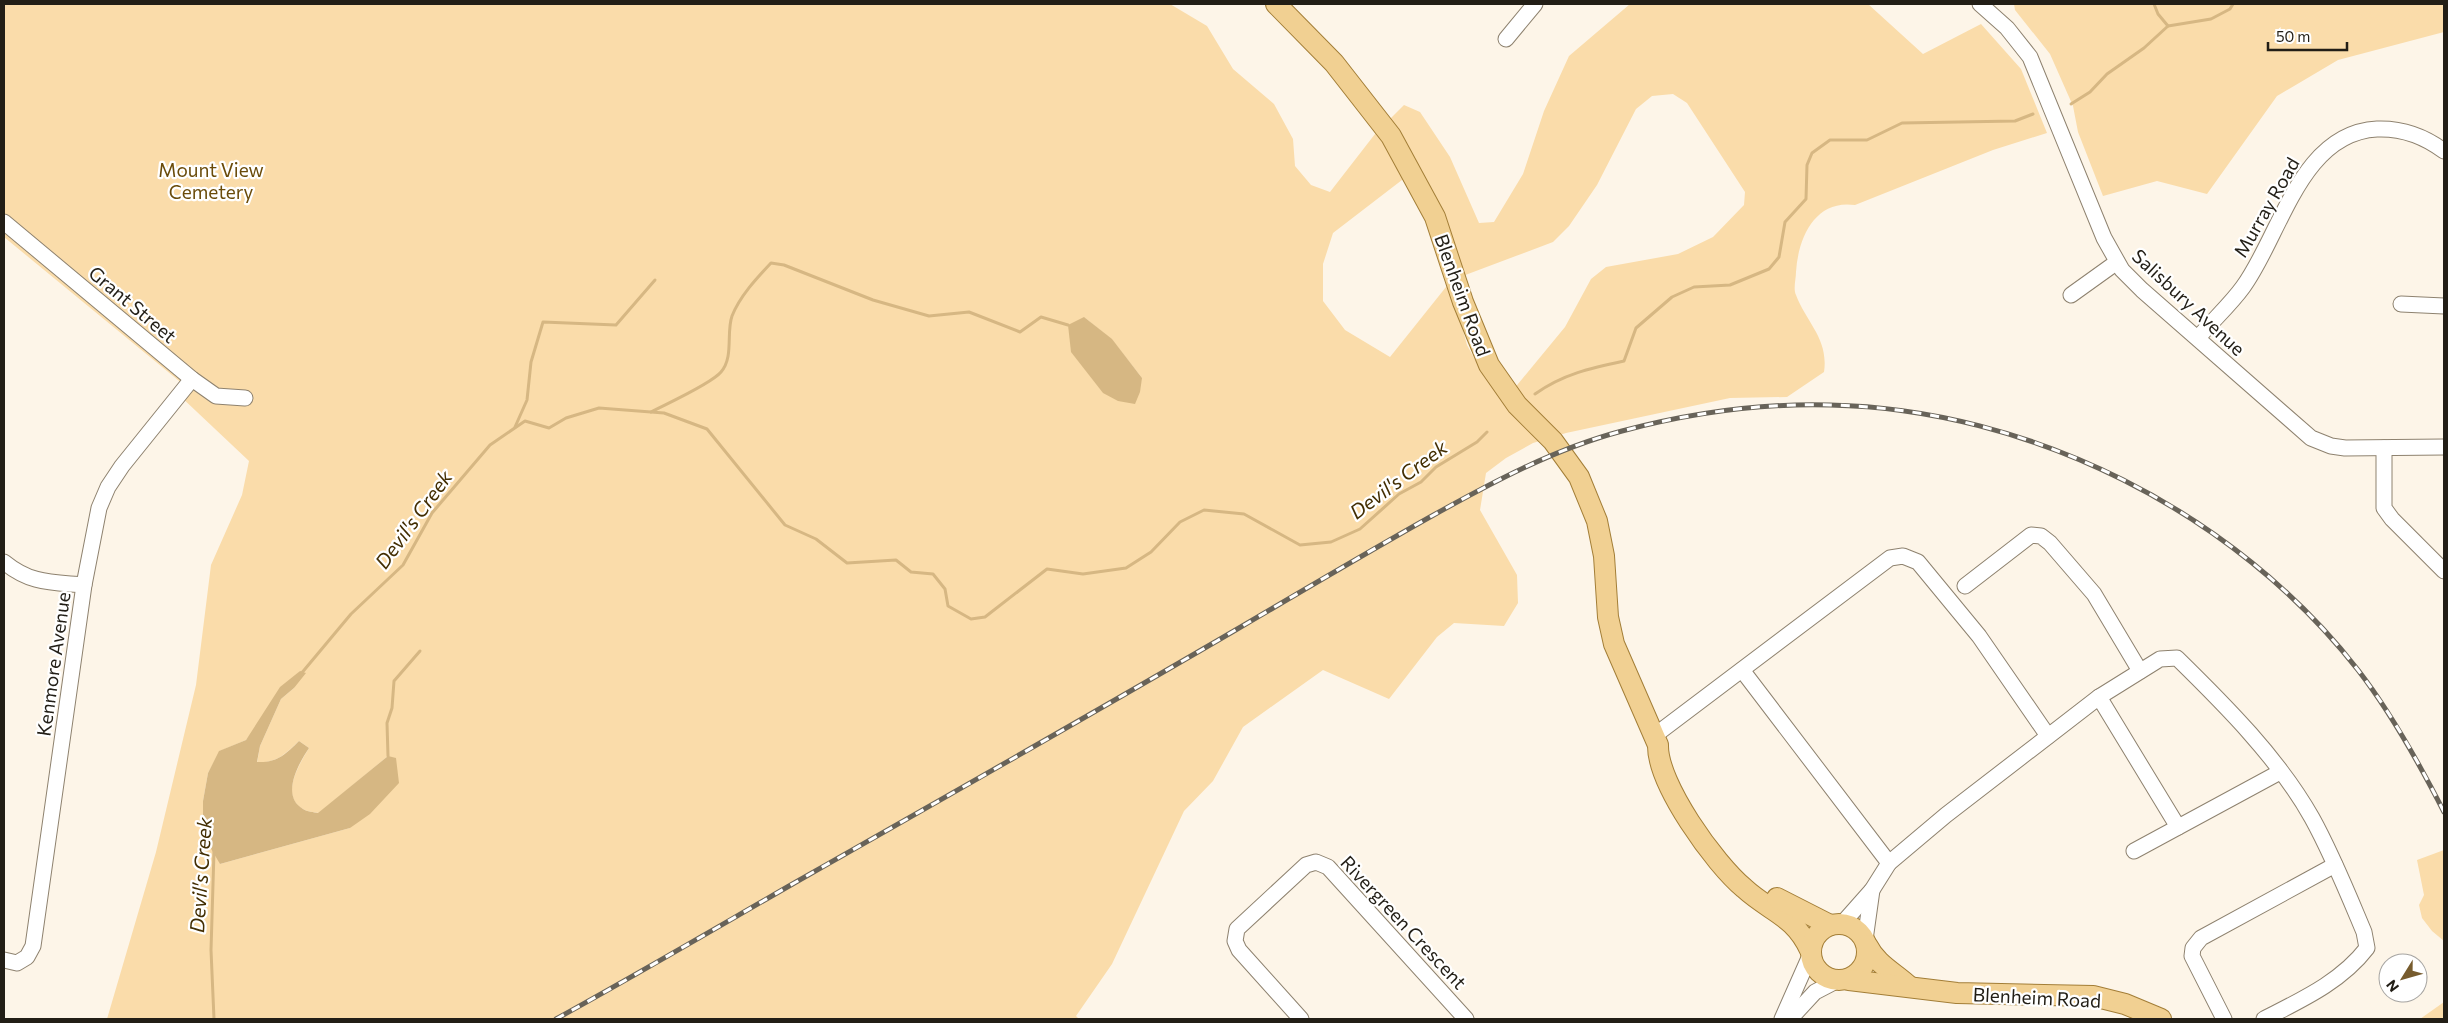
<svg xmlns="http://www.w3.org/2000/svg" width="2448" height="1023" font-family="Commissioner,sans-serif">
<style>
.green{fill:#fadcaa;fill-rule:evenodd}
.water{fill:#d6b783}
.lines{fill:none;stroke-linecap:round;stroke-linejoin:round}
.stream{stroke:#d6b783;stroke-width:3}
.minor-casing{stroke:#8e826f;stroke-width:17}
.major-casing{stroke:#a37e37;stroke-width:22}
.minor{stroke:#fff;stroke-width:15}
.major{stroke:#f1d092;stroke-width:20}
.rail-casing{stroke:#686359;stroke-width:5}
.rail{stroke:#fff;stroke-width:3;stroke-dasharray:9;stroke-linecap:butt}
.labels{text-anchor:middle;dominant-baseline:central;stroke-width:4.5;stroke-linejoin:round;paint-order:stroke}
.park-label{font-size:19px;fill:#6a4b09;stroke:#fff}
.street-label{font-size:19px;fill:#221e16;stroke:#fff}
.water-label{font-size:20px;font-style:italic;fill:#432e02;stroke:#fff}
</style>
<rect width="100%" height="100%" fill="#fdf5e8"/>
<g class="green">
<path d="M4,4H1170L1207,26L1233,69L1274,104L1293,139L1295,166L1311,185L1330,192L1375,134L1404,105L1420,112L1450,157L1479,223L1494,222L1523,174L1544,111L1569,56L1630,4H1868L1923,54L1981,24L2021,69L2047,133L1993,150L1855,205C1815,199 1798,238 1796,272C1796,279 1793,289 1796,295C1806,322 1829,339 1824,372L1787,397L1730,398L1566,433L1533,443L1506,458L1486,473L1480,510L1517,575L1518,603L1504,626L1454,623L1437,637L1389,699L1323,670L1243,727L1213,781L1184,811L1112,964L1076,1016L1079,1019H107L156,852L196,685L211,565L242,495L249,461L179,395L184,385L4,237ZM1673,94L1687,103L1745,192L1744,205L1713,237L1678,254L1606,267L1591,279L1565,327L1504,401L1485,378L1467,345L1450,282L1390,357L1345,330L1323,301V264L1333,233L1415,170L1460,277L1553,242L1569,226L1597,185L1636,109L1652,96ZM1084,317L1112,340L1142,378ZM300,671L294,688L281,699L260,746L257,763C278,762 284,755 299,741L309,748C300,763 279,796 303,809C307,812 314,812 319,813L388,756L350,828L220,864L203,801L208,773L220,751L246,740Z"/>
<path d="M2014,4H2444V32L2338,60L2277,96L2207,194L2157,181L2103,196L2078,132L2073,106L2050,54L2015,10Z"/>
<path d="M2444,850V941L2432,931L2422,918L2419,905L2424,895L2417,860Z"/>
<path d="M2444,1002V1019H2420Z"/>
</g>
<g class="water">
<path d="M1084,317L1112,339L1142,378L1140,392L1135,404L1118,401L1103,393L1071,352L1068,325Z"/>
<path d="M300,671L306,673L294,688L281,699L260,746L257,762C277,763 286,754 299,741L309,748C299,763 280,796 303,809C307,812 314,812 318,813L388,756L396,758L399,783L370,814L350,828L220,864L203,835V801L208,773L219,751L246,740L280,687Z"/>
</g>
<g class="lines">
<g class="stream">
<path d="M2154,4L2158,14L2168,26"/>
<path d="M2071,104L2090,92L2107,74L2144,48L2168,26L2211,19L2230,9L2233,4"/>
<path d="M1535,394C1563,374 1591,368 1624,361L1636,328L1672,297L1694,287L1730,285L1769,269L1779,257L1785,222L1806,199L1807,165L1812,153L1830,140H1867L1902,123L2015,121L2033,114"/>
<path d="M651,412C666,404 711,384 721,372C734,357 726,333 732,316C740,296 756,279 771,263L784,265L873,300L929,316L969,312L1020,332L1041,317L1068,325"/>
<path d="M515,427L527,400L531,362L543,322L616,325L655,280"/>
<path d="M300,675L351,614L403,565L432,513L490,445L525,421L549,428L566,418L599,408L664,413L707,429L785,525L816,539L847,563L896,560L911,572L933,574L945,589L948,606L971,619L985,617L1047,569L1083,574L1126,568L1151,552L1180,522L1204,510L1244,514L1300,545L1331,542L1360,529L1399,494L1421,482L1436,467L1477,442L1487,432"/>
<path d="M388,756L387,723L392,708L394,681L420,651"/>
<path d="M214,1019L211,950L214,851"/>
</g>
<defs>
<g id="minor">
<path d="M1980,4L2007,28L2030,57L2104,238L2122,270L2142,290L2311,438L2331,446L2345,448L2444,447"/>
<path d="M1506,39L1535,4"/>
<path d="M4,222L192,379L216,396L245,398"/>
<path d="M2071,295L2117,262"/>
<path d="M2401,304L2444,306"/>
<path d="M2198,338C2212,321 2230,305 2243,287C2281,235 2300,133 2377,129C2403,128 2424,136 2444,151"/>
<path d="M2384,448V508L2392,519L2444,571"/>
<path d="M4,562C31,584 51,582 84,585"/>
<path d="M1965,586L2031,535L2041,536L2050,543L2094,594L2140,671"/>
<path d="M1742,670L1889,863L1872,890L1841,925"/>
<path d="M2099,697L2178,827"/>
<path d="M1654,736L1890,558L1903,556L1918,562L1979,636L2048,736"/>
<path d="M2134,851L2280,772"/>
<path d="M1889,863L1946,815L2099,697L2160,659L2177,658C2225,705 2279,759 2312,818C2332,854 2348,894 2364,932L2367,948C2341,982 2301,1000 2264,1019"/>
<path d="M1865,940L1872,890"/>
<path d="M4,960L17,963L27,957L33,946L84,585L99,508L108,487L122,466L192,379"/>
<path d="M1301,1019L1239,950L1235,941L1237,929L1306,865L1316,862L1328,867L1466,1019"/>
<path d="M1782,1019L1809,958"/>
<path d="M1790,1019L1815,992L1838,980"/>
<path d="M2224,1019L2192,956L2193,948L2201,938L2335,865"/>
</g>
<g id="major">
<path d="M1276,4L1334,63L1391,136L1435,217L1463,302L1489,365L1517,405L1553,441L1579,477L1597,521L1604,556L1608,617L1614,644L1658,745C1657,784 1715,864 1744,888C1770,912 1794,915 1810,950"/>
<path d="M1777,898L1830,925"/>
<circle cx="1839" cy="952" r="28"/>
<path d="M1867,945C1877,965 1894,972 1910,987"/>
<path d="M1849,980L1957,993L2093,996L2125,1004L2161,1019"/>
</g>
</defs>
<use href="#minor" class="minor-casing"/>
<use href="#major" class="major-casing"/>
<use href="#minor" class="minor"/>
<use href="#major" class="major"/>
<defs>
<path id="rail" d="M556,1019C636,975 716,928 796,882C944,798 1092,714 1239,628C1302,591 1366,553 1430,517C1491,483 1554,449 1622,431C1690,413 1760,403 1830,405C2030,409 2235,512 2358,670C2392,714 2419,763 2444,812"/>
</defs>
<use href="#rail" class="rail-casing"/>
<use href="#rail" class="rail"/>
</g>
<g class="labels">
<g class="park-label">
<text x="211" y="169">Mount View<tspan x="211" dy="22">Cemetery</tspan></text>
</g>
<g class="street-label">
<text transform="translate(2266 207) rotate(-60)">Murray Road</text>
<text transform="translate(1463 295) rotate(70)">Blenheim Road</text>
<text transform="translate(2189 302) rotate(43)">Salisbury Avenue</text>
<text transform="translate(133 304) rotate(40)">Grant Street</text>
<text transform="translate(53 664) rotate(-82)">Kenmore Avenue</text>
<text transform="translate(1404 922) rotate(47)">Rivergreen Crescent</text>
<text transform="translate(2037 997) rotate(3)">Blenheim Road</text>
</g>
<g class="water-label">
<text transform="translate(1398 479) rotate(-37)">Devil's Creek</text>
<text transform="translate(413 519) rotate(-54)">Devil's Creek</text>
<text transform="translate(200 875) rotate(-86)">Devil's Creek</text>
</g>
</g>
<rect width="2448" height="1023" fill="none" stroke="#221e16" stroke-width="10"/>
<g transform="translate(2403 978) rotate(233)"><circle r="24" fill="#ffffff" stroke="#a7a5a2"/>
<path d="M0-4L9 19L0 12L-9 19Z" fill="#775c2e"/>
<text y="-8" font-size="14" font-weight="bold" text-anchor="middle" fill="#221e16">N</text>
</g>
<path d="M2268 42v8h79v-8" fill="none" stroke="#221e16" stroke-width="2.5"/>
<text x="2276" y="42" font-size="15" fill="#221e16" stroke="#ffffff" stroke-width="4" paint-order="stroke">50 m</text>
</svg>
